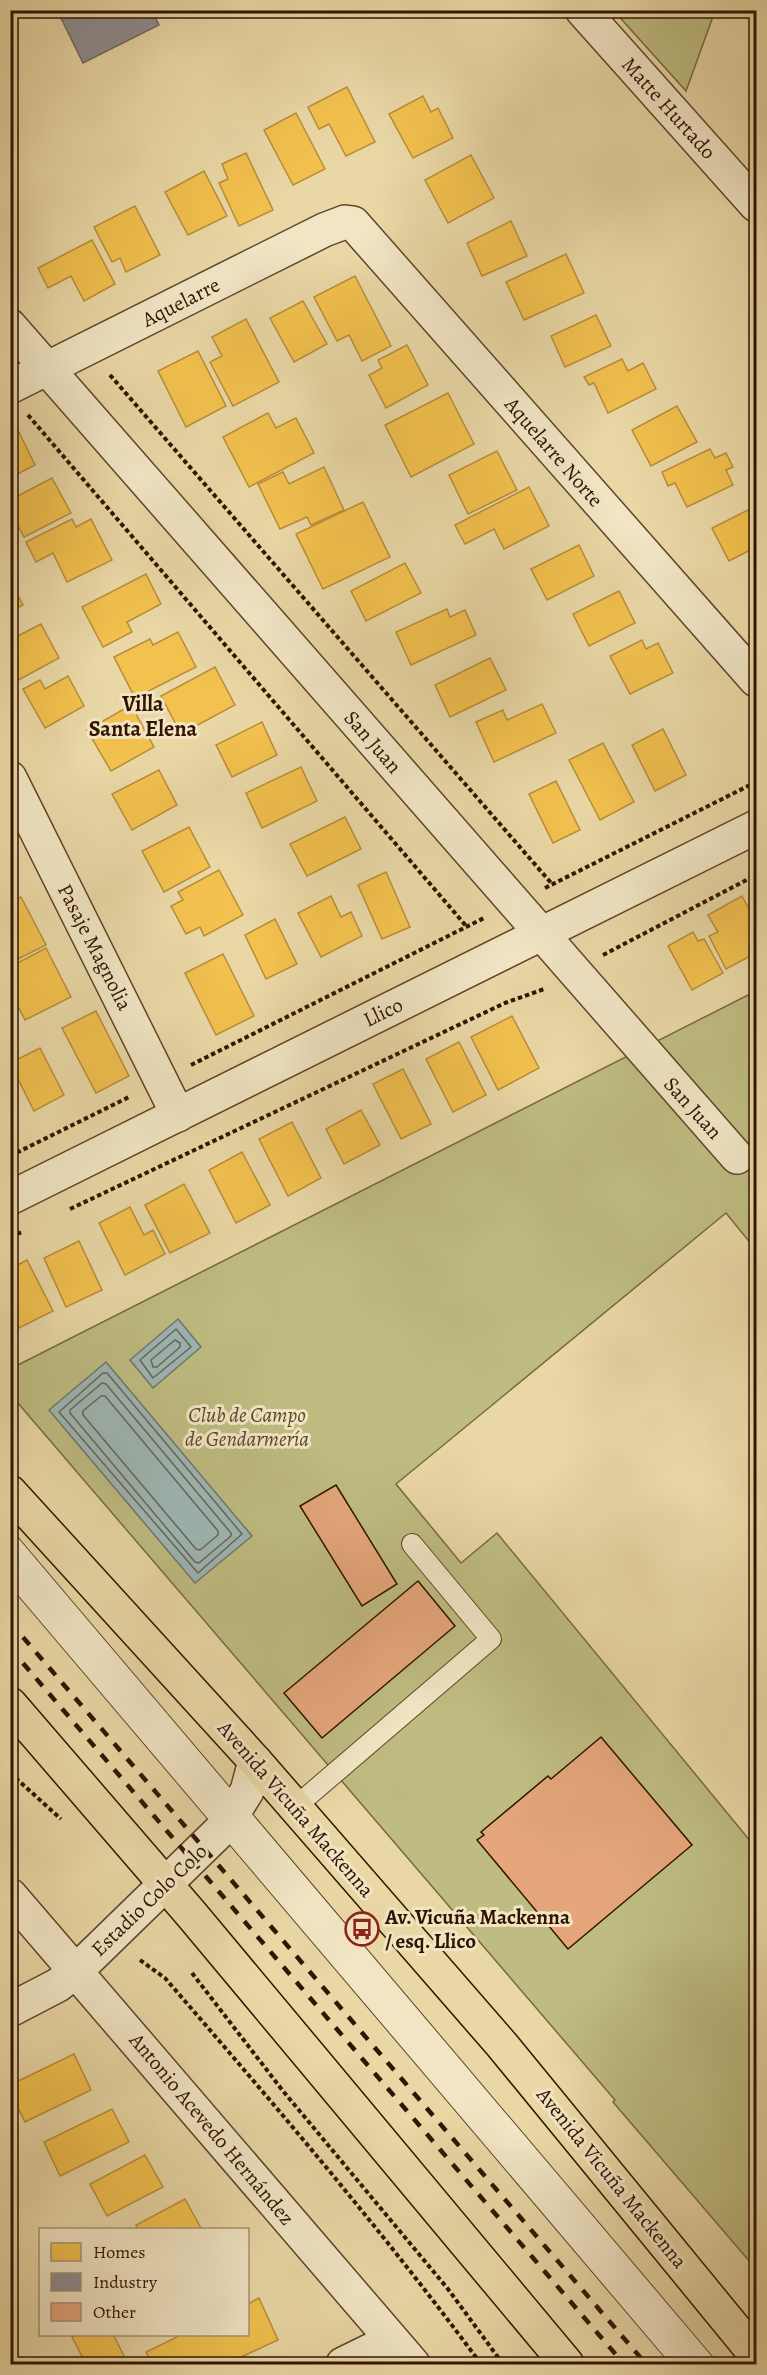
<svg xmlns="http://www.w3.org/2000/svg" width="767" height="2375" font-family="Alegreya,serif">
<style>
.green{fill:#bebc81;stroke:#786840;stroke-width:1.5}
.water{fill:#9db6b3;stroke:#72756b;stroke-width:1.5}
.homes{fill:#f2c14e;stroke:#b88d37;stroke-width:1.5}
.industry{fill:#8d8d92;stroke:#716866;stroke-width:1.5}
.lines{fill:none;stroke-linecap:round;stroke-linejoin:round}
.shore{stroke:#67645a;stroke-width:1.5}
.building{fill:#e4a67a;stroke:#311300;stroke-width:1.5}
.service-casing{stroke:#5f4429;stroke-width:22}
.minor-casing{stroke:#5f4429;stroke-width:36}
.tertiary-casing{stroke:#5f4429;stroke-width:36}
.primary-casing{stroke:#311300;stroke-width:36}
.path{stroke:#311300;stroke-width:4;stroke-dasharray:4.5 3;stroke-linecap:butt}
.service{stroke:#f1e5c4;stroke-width:20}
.minor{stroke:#f1e5c4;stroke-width:33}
.tertiary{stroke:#f1e5c4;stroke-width:33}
.primary{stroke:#e9d7a5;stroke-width:33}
.rail{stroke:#311300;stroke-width:4.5;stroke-dasharray:10 10;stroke-linecap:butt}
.labels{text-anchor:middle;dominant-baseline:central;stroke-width:6;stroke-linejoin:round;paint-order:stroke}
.street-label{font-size:21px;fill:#311300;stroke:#f1e5c4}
.park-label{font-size:21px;font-style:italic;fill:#5b4627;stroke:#f1e5c4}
.poi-label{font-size:21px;font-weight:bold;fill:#311300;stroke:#f1e5c4;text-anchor:start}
.neighbourhood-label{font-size:22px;font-weight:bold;fill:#311300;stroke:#f1e5c4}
</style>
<rect width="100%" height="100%" fill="#e9d7a5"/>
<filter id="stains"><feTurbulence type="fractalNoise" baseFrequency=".00333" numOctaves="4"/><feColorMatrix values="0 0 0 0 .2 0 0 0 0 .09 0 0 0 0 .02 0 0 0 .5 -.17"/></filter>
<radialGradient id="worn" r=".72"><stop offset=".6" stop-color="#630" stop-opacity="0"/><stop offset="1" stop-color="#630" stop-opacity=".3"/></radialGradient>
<g class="green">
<path d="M614,11H715L686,91Z"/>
<path d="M756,991V1250L726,1213L396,1484L461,1563L497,1533L756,1848V2265L752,2260L750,2262L613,2102L615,2100L11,1395L10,1369Z"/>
</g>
<g class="water">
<path d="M178,1319L201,1347L153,1388L130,1360Z"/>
<path d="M106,1362L252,1536L195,1583L49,1410Z"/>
</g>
<g class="homes">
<path d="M347,87L375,142L346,156L329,124L319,129L308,107Z"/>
<path d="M423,96L431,112L438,108L453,138L413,158L389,114Z"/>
<path d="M296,113L325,169L293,185L264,130Z"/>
<path d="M246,153L273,210L239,226L219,183L228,179L222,164Z"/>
<path d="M471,155L494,198L448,223L425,180Z"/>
<path d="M204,171L227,216L188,235L165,192Z"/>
<path d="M135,206L160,255L126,272L120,258L112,262L94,227Z"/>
<path d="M511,221L527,256L482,276L467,243Z"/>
<path d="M92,240L115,284L84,301L71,276L48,288L38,268Z"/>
<path d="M566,254L584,293L524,320L506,282Z"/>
<path d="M355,276L391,346L362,361L349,335L337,341L314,297Z"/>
<path d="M303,301L327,344L294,362L270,318Z"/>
<path d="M596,315L611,346L565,367L551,336Z"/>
<path d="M246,319L279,382L233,406L210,362L222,356L212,337Z"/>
<path d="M407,345L428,385L386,408L369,375L382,368L378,360Z"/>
<path d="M198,351L226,406L186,427L158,371Z"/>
<path d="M622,359L628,371L643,363L656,389L608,413L594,383L589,385L584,377Z"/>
<path d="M448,393L474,444L411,477L385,425Z"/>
<path d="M677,406L697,442L651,466L632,430Z"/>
<path d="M268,413L276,428L296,418L314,453L249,487L223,437Z"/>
<path d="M19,432L35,465L10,478V437Z"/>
<path d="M710,449L715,458L726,453L733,467L726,470L733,485L687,507L675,483L668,486L662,472Z"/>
<path d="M497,451L517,490L468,514L449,475Z"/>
<path d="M324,467L344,510L311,525L307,517L280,529L258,484L283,472L289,484Z"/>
<path d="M52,478L71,513L24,537L10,511V500Z"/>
<path d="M529,487L549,526L504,549L494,529L465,544L455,525Z"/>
<path d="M363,502L390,557L323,589L296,534Z"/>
<path d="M756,506V547L729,561L712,528Z"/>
<path d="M72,519L76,527L91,519L112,560L67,582L53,553L36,562L26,542Z"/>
<path d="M579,545L594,576L547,600L531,569Z"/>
<path d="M405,563L421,593L366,621L351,591Z"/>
<path d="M146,574L161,604L127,622L132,632L103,647L82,607Z"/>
<path d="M10,581L23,605L10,612Z"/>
<path d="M619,591L635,623L589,646L573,614Z"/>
<path d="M447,609L450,617L465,610L476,635L411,665L396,632Z"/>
<path d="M41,624L59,658L13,683L10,640Z"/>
<path d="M178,632L196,667L135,698L114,657L150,639L153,645Z"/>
<path d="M642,640L646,649L658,643L673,673L630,694L610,656Z"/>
<path d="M490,658L506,690L450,717L435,685Z"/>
<path d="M215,667L235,705L181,734L161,696Z"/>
<path d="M68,676L84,706L45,728L23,689L40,680L45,689Z"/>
<path d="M542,704L556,733L494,762L476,722L503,710L507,720Z"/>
<path d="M131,705L154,747L111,771L87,730Z"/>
<path d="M262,722L277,755L232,777L216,745Z"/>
<path d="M663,729L686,775L655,791L632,745Z"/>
<path d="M603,743L634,802L600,820L569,760Z"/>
<path d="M301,767L317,801L262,828L246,793Z"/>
<path d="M159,770L177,805L132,830L112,794Z"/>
<path d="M556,781L580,830L553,843L529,794Z"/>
<path d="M345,817L361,849L307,876L290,844Z"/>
<path d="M189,827L210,867L164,892L142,851Z"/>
<path d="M219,870L243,915L204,936L200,927L186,934L171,906L183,900L178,892Z"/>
<path d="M386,872L410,927L382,939L358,885Z"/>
<path d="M331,896L341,917L351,912L362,936L321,957L298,913Z"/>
<path d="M742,896L754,918L756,917V953L726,969L709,936L718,932L708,915Z"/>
<path d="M21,897L46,945L10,963V902Z"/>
<path d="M275,919L297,964L266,979L245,935Z"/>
<path d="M693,932L698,941L704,939L723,973L692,990L668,946Z"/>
<path d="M46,948L71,997L25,1020L10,991V967Z"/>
<path d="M223,954L254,1016L216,1035L185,973Z"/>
<path d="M96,1011L129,1076L96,1093L62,1028Z"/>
<path d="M512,1016L539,1068L498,1090L471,1037Z"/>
<path d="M459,1042L486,1095L453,1112L426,1059Z"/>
<path d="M40,1048L64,1095L34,1111L10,1063Z"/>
<path d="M403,1069L431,1124L401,1139L373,1084Z"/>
<path d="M361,1110L380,1145L344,1164L326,1129Z"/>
<path d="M292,1122L321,1178L288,1196L259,1139Z"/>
<path d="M242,1152L270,1205L236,1223L209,1170Z"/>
<path d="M184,1184L210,1233L170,1253L145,1205Z"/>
<path d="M130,1207L144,1235L153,1230L165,1254L125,1275L99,1223Z"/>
<path d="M79,1241L102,1290L66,1307L44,1258Z"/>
<path d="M27,1260L53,1311L19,1328L10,1311V1269Z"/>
<path d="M74,2054L91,2090L25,2122L10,2092V2085Z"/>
<path d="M112,2109L129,2142L60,2176L44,2142Z"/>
<path d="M145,2155L163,2187L107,2216L90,2184Z"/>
<path d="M185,2199L202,2230H138L136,2225Z"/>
<path d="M259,2298L278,2340L226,2364H152L146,2352L183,2334H248V2304Z"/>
<path d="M78,2334H113L128,2364H86L72,2337Z"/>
</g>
<path class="industry" d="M57,10H152L159,25L83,63Z"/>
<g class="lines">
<g class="shore">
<path d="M176,1329L191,1347L153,1378L140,1360Z"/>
<path d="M175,1340L180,1343V1347L157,1367H153L151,1360Z"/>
<path d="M103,1373H107L242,1534L198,1573L59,1412Z"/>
<path d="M102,1383L106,1384L231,1533V1536L199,1563L195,1562L70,1413V1410Z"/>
<path d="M101,1396H105L218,1531V1535L200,1550L196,1549L83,1415V1411Z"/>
</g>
</g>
<g class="building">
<path d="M336,1485L397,1584L362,1606L300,1506Z"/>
<path d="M418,1581L455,1626L322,1738L284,1693Z"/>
<path d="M601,1737L692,1845L568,1949L477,1840L484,1835L481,1832L548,1776L551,1779Z"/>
</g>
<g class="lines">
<defs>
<g id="service">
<path d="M10,1544L705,2364"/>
<path d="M10,1570L684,2364"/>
<path d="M295,1807L491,1639L412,1544"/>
</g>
<g id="minor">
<path d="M582,10L756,205"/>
<path d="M10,326L737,1157"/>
<path d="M10,387L324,230L345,222L353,223L756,680"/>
<path d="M10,778L178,1115"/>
<path d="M10,1895L413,2364"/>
<path d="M10,2010L58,1985L77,1970L226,1825L247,1791L255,1761"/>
<path d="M343,2364L392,2340"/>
</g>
<path id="tertiary" d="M10,1198L756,827"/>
<g id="primary">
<path d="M10,1492L255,1761L502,2045L756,2355"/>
<path d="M10,1704L192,1915L567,2364"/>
</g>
</defs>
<use href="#service" class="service-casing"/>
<use href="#minor" class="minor-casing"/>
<use href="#tertiary" class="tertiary-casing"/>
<use href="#primary" class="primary-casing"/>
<g class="path">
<path d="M110,375L552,884"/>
<path d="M28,415L467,927"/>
<path d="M545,888L756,782"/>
<path d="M603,955L756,875"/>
<path d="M191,1065L484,918"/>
<path d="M10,1156L131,1096"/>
<path d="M70,1209L505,1003L544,989"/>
<path d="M10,1237L22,1232"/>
<path d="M10,1773L61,1819"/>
<path d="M140,1960L165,1978C274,2104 382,2230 481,2364"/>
<path d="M192,1973L283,2091L448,2289L503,2364"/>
</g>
<use href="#service" class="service"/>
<use href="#minor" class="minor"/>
<use href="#tertiary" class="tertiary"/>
<use href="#primary" class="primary"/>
<g class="rail">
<path d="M10,1622L646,2364"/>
<path d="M10,1648L624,2364"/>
</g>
</g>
<defs>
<symbol id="bus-ring" viewBox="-11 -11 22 22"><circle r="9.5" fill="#f1e5c4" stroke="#8f2418" stroke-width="1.5"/><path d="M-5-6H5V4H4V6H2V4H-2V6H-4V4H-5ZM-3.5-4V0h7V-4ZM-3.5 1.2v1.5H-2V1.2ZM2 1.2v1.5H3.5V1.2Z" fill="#8f2418"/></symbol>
</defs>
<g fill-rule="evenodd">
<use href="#bus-ring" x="343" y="1910" width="38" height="38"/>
</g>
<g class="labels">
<g class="street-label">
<text transform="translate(669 108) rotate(48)">Matte Hurtado</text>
<text transform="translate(181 302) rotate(-27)">Aquelarre</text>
<text transform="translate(554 452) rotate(49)">Aquelarre Norte</text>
<text transform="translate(373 742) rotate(49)">San Juan</text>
<text transform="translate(95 947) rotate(63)">Pasaje Magnolia</text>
<text transform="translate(383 1012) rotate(-26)">Llico</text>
<text transform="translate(693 1108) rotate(48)">San Juan</text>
<text transform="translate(296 1809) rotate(49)">Avenida Vicuña Mackenna</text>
<text transform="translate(149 1900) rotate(-44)">Estadio Colo Colo</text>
<text transform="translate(212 2129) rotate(50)">Antonio Acevedo Hernández</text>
<text transform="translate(612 2178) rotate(51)">Avenida Vicuña Mackenna</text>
</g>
<g class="park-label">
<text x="247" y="1415">Club de Campo<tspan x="247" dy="24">de Gendarmería</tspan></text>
</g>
<g class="poi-label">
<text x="385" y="1917">Av. Vicuña Mackenna<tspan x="385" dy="24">/ esq. Llico</tspan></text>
</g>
<g class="neighbourhood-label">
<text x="143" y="704">Villa<tspan x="143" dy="25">Santa Elena</tspan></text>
</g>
</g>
<rect width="767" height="2375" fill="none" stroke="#e9d7a5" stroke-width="36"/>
<rect x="12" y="12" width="743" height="2351" fill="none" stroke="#311300" stroke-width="3"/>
<rect x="18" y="18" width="731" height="2339" fill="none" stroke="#311300" stroke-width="1.5"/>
<rect x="39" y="2228" width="210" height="108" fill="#f1e5c4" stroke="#a49176" stroke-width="1.5"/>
<rect x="51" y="2243" width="30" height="18" fill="#f2c14e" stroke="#a49176" stroke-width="1.5"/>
<text x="93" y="2258" font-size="18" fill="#311300">Homes</text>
<rect x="51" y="2273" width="30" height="18" fill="#8d8d92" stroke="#a49176" stroke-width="1.5"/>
<text x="93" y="2288" font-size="18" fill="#311300">Industry</text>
<rect x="51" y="2303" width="30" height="18" fill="#e4a67a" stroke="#a49176" stroke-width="1.5"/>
<text x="93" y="2318" font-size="18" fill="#311300">Other</text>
<rect width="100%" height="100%" filter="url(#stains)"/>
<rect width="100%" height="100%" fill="url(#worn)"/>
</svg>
